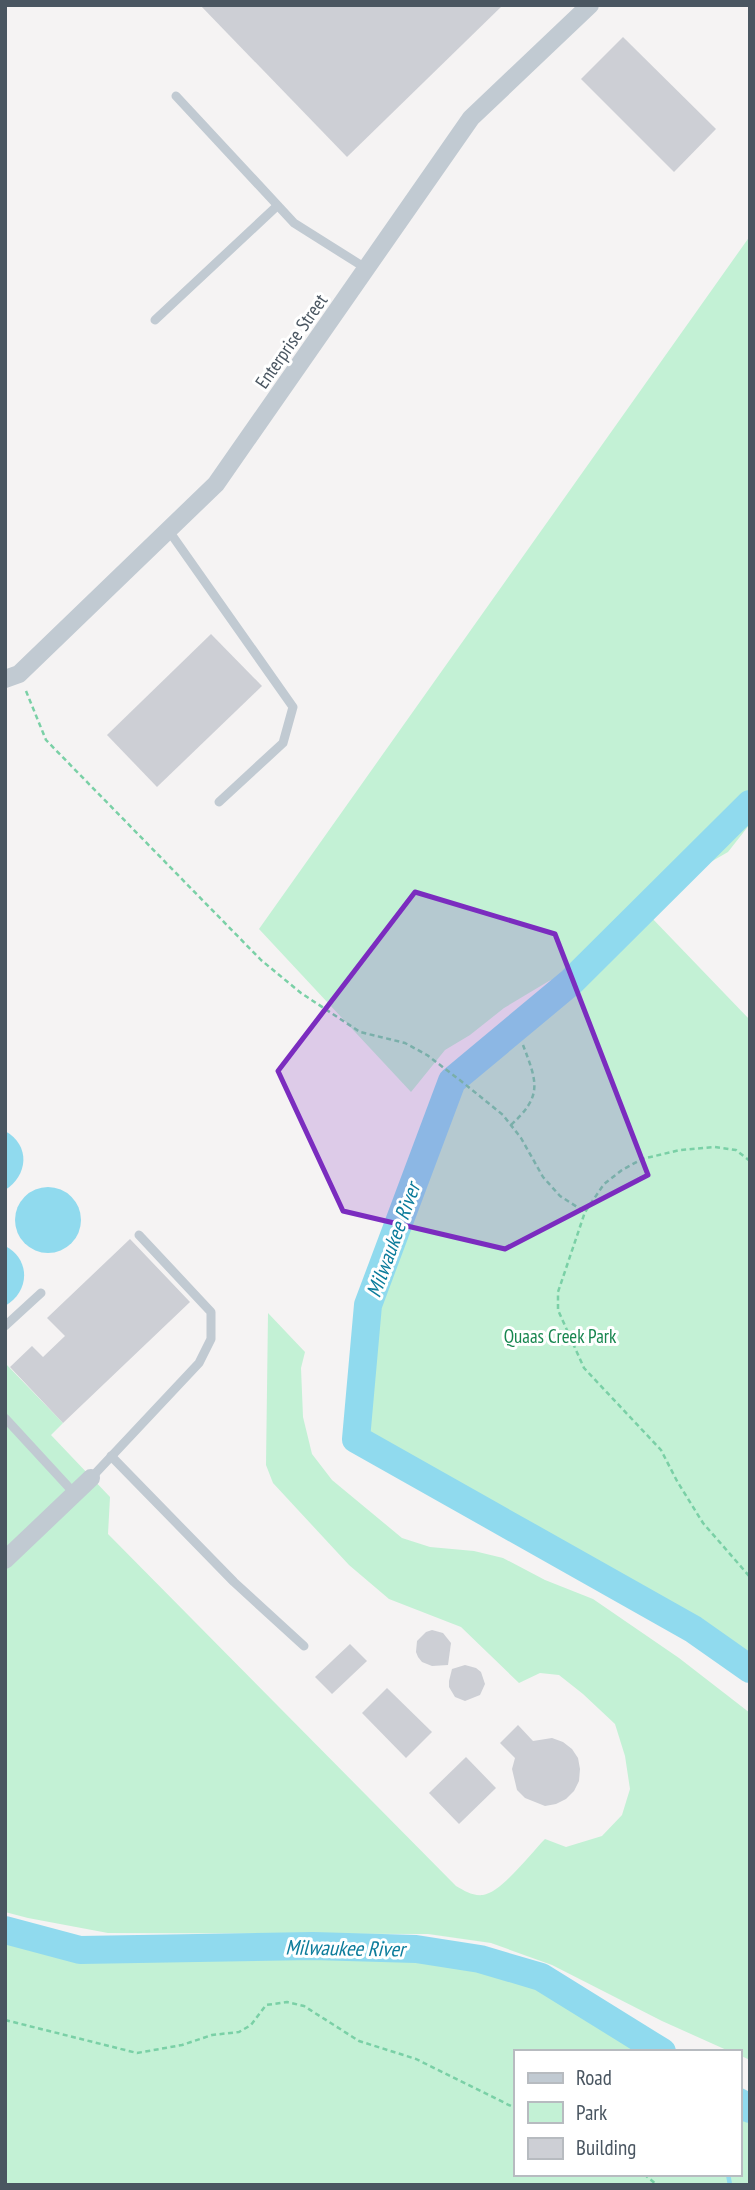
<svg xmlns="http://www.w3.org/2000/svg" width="755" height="2190" font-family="'PT Sans Narrow',sans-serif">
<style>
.green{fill:#c3f1d5}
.water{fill:#90daee}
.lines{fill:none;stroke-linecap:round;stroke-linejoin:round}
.stream{stroke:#90daee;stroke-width:4.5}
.river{stroke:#90daee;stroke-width:28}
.building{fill:#cdcfd5}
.path{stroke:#7ad0a6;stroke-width:2.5;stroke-dasharray:5 3.5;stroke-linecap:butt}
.service{stroke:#c1cad2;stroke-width:9}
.minor{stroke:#c1cad2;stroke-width:18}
.marked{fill:#7b2cbf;fill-opacity:0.2;stroke:#7b2cbf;stroke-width:5;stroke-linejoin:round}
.labels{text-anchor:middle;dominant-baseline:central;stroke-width:6;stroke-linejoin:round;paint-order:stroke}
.street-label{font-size:19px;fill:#4a5661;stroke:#fff}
.park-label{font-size:19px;fill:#17864f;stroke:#fff}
.water-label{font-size:21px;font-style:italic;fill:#0c7c9b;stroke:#fff}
</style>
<rect width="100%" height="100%" fill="#f5f3f3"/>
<g class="green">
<path d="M750,236V824L728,852L695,871L649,915L750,1020V1669L693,1629L356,1439L368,1305L452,1081L573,972L549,981L504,1008L470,1035L445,1050L411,1092L259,929Z"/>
<path d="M268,1313L305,1352L301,1368L303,1417L312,1454L332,1480L402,1538L430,1547L474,1551L503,1558L545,1580L593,1599L679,1658L750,1713V2060L739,2055V2052H731L662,2021L552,1965L491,1943L428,1934L108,1933L28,1918L5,1912V1363L63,1423L51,1435L110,1497L108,1534L456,1886C465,1891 472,1896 483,1895C501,1893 531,1853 545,1839L566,1847L602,1836L622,1815L630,1789L625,1756L615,1724L583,1694L559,1675L540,1673L519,1683L461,1627L389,1599L349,1565L273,1483L266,1465Z"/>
<path d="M5,1930L80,1950L313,1946L416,1949L480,1959L541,1977L662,2052H515V2174H739V2102L750,2109V2185H5Z"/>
</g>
<g class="water">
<path d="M5,1131C31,1145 28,1176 5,1190Z"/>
<circle cx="48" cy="1220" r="33"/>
<path d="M5,1246C31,1259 30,1292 5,1306Z"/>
</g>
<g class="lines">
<g class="stream">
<path d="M739,2125L748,2108"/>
<path d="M728,2174L730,2185"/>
</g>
<g class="river">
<path d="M750,804L572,981L452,1081L368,1305L356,1439L693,1629L750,1669"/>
<path d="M5,1930L80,1950L313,1946L416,1949L480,1959L541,1977L662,2052"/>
<path d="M739,2102L750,2109"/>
</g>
</g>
<g class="building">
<path d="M200,5H503L347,157Z"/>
<path d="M623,37L716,129L674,172L581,79Z"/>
<path d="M211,634L262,686L157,787L107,735Z"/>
<path d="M130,1239L190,1302L63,1423L10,1367L32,1346L43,1357L65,1336L47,1318Z"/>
<path d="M432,1630L443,1633L451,1643L448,1665L432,1666L422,1662L418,1657L416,1652L417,1641L426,1632Z"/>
<path d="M350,1644L367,1661L332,1694L315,1677Z"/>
<path d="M465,1665L476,1668L481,1672L485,1684L480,1695L465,1701L455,1697L449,1687V1681L452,1669Z"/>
<path d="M387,1688L432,1732L406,1758L362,1713Z"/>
<path d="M518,1725L533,1741L552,1738L563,1742L572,1749L578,1758L580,1769L579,1781L574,1791L566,1799L556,1804L545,1806L525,1798L517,1790L512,1769L515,1758L500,1743Z"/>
<path d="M466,1757L496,1788L459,1824L429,1793Z"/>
</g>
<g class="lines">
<g class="path">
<path d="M26,691L46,740L261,960L301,993L360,1032L405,1043L427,1055L461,1081L503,1115L521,1138L543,1177L560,1196L585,1212"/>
<path d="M511,1125C542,1096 538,1084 523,1045"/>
<path d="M750,1161L736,1150L715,1147L680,1150L642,1159L622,1170L604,1184L585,1212L558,1292V1310L584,1368L661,1450L677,1481L703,1523L750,1577"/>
<path d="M5,2020L137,2053L182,2045L212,2035L239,2032L251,2025L266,2005L287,2002L304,2006L359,2041L416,2059L515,2108"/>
<path d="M644,2174L657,2185"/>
</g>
<g class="service">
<path d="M176,96L294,223L367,269"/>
<path d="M155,320L277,206"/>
<path d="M169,531L293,707L283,743L219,802"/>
<path d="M5,1326L41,1293"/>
<path d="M5,1418L75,1494"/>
<path d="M111,1456L234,1582L304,1646"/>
<path d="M91,1478L199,1363L211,1339V1312L139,1235"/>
</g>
<g class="minor">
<path d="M5,679L19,674L216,484L471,118L590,5"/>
<path d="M5,1560L91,1478"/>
</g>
</g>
<path class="marked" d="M415,892L555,934L648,1175L505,1249L343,1211L278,1071Z"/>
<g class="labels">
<g class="street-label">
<text transform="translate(291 341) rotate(-55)">Enterprise Street</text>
</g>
<g class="park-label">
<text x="560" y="1336">Quaas Creek Park</text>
</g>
<g class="water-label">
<text transform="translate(393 1240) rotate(-70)">Milwaukee River</text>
<text transform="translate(345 1948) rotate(1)">Milwaukee River</text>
</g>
</g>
<rect width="755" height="2190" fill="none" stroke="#4a5661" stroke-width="14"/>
<rect x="514" y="2050" width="228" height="126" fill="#ffffff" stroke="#b7bbc0" stroke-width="2"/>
<rect x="528" y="2073" width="35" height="10" fill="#c1cad2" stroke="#b7bbc0" stroke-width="2"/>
<text x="576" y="2085" font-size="21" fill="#4a5661">Road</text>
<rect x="528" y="2102" width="35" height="21" fill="#c3f1d5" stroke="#b7bbc0" stroke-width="2"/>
<text x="576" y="2120" font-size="21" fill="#4a5661">Park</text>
<rect x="528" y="2138" width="35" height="21" fill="#cdcfd5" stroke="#b7bbc0" stroke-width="2"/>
<text x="576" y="2155" font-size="21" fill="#4a5661">Building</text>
</svg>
